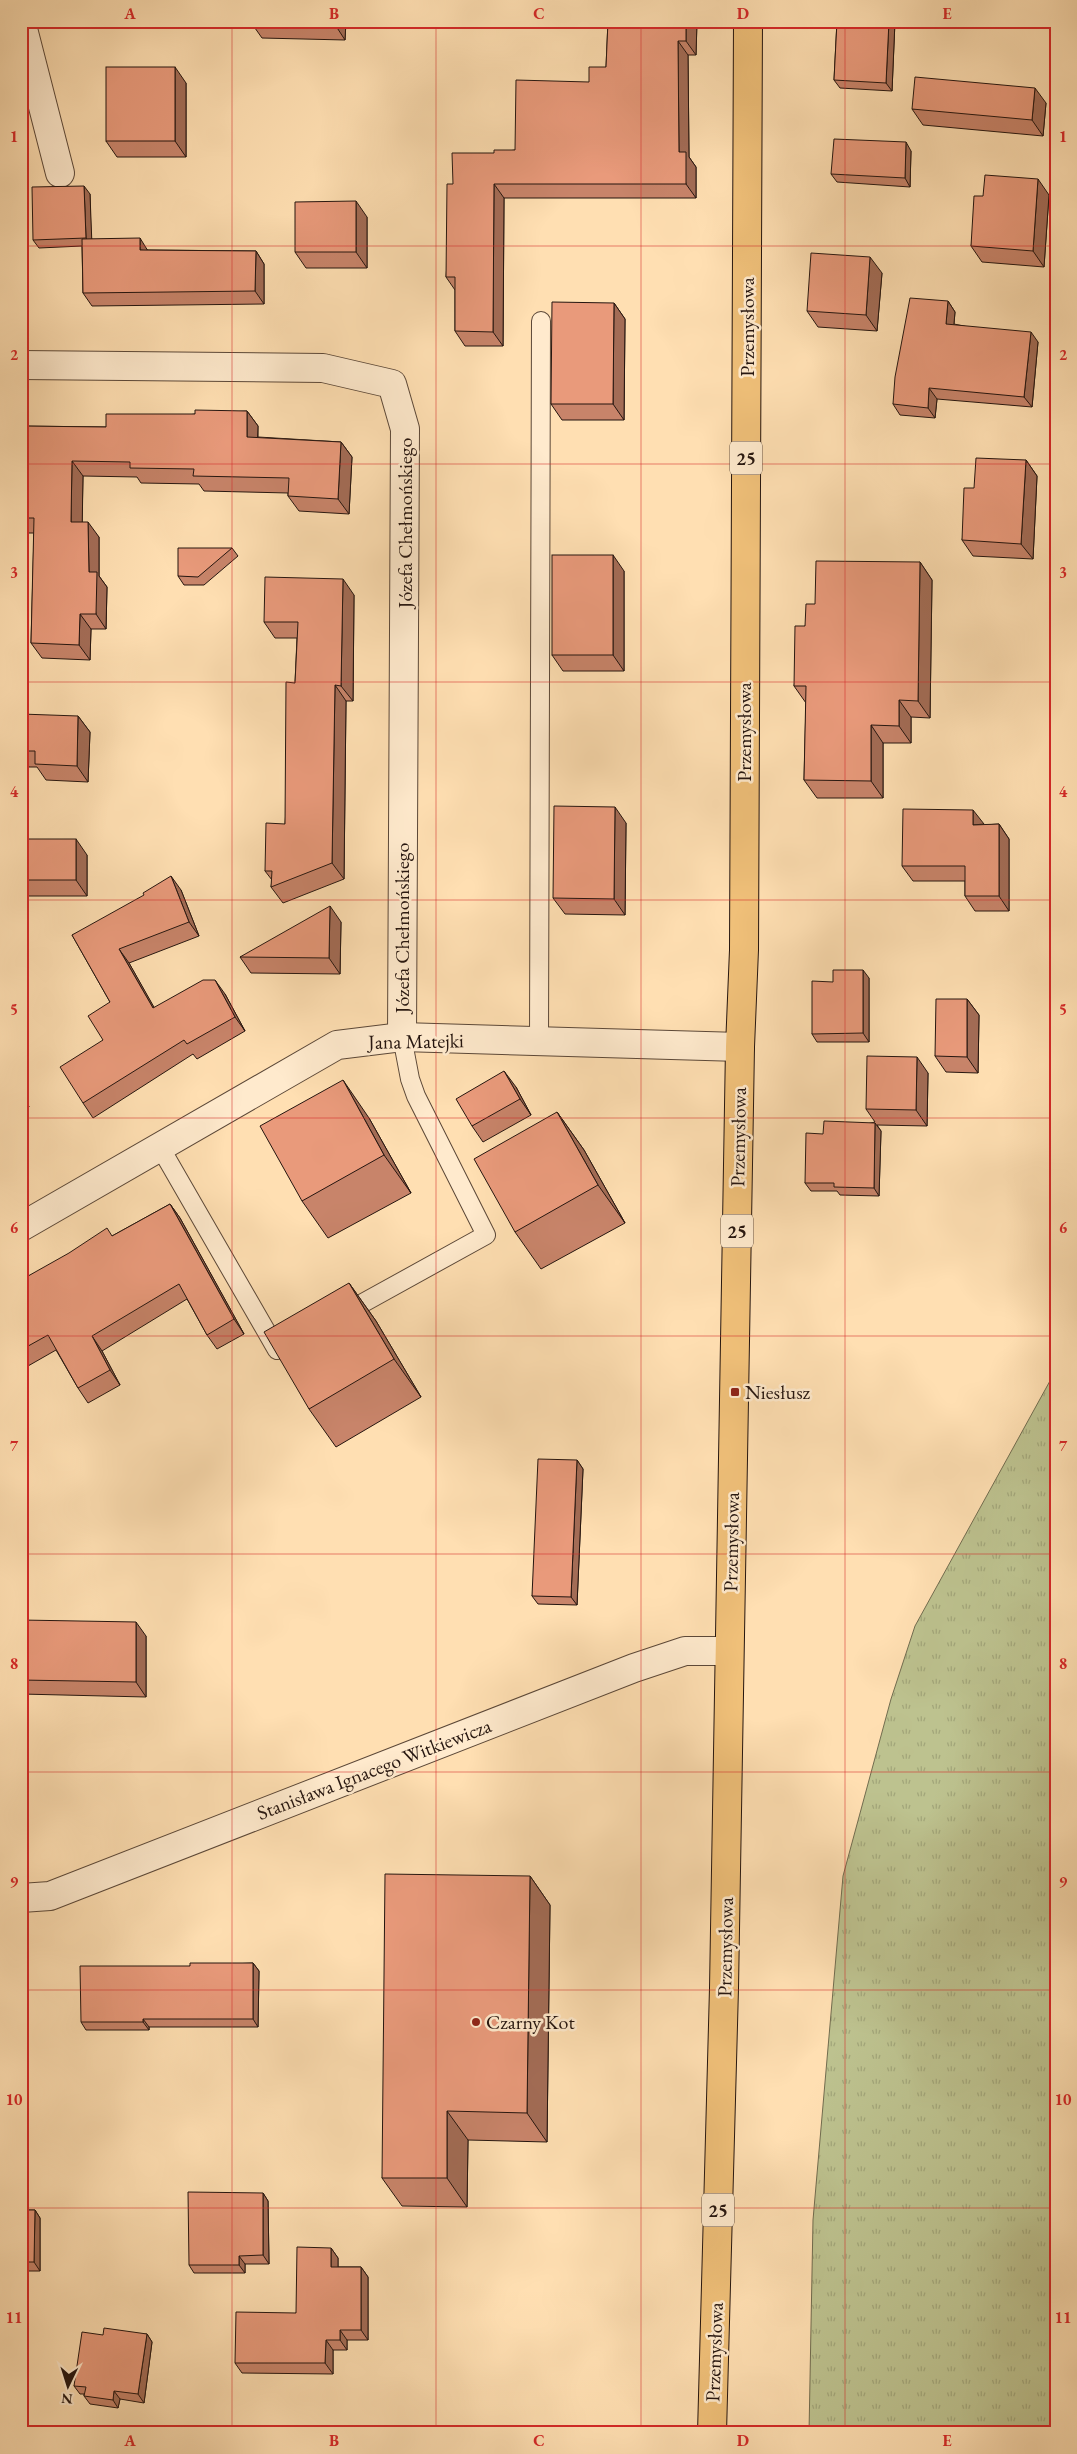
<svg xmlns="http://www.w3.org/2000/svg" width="1077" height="2454" font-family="'EB Garamond',serif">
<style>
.grass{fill:url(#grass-tufts);stroke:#716c4f}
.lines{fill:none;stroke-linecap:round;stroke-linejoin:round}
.service-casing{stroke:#5c4838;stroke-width:20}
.minor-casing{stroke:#5c4838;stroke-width:30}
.primary-casing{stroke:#25150f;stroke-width:30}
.service{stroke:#ffeacd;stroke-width:18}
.minor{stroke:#ffeacd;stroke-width:28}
.primary{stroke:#f0c079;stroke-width:28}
.wall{fill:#c8846a;stroke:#25150f}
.shaded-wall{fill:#a36c56;stroke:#25150f}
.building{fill:#e99a7b;stroke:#25150f}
.grid{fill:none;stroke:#d62828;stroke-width:1;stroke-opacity:0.55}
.poi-dot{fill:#8f2418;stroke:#ffeacd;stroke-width:2}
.labels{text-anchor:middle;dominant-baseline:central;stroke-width:5;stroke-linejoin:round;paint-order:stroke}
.shield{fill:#ffeacd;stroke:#665548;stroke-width:1}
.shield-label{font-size:19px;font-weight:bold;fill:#25150f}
.street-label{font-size:20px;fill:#25150f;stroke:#ffeacd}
.poi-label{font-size:20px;fill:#25150f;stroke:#ffeacd;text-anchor:start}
.neatline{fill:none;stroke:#d62828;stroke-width:2}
.grid-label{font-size:16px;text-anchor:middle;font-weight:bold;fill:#d62828}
</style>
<defs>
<pattern id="grass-tufts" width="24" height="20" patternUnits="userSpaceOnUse" patternTransform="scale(1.25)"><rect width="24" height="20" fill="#bdc28f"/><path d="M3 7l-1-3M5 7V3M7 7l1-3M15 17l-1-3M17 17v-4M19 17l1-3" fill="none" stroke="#a2a67a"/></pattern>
</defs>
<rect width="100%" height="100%" fill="#ffdfb2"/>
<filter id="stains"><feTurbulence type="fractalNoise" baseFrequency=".004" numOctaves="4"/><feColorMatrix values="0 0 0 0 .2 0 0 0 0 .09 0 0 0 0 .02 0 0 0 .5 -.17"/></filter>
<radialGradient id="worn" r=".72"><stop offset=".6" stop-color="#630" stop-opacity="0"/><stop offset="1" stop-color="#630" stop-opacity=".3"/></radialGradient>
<path class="grass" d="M1056,1370V2433H809L813,2220L843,1876L891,1699L915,1626Z"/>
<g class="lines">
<defs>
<g id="service">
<path d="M539,1042L541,321"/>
<path d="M160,1147L277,1350"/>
<path d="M343,1314L486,1235L416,1096L410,1079L402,1037"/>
</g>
<g id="minor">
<path d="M21,21L60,173"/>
<path d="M21,365L323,368L392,384L405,429L402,1037"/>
<path d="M21,1227L337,1045L402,1037L740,1047"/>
<path d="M21,1898L50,1896L634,1668L685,1651H729"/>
</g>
<path id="primary" d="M712,2433L724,1988L740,1047L744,950L748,21"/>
</defs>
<use href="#service" class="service-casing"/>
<use href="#minor" class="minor-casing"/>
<use href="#primary" class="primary-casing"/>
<use href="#service" class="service"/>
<use href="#minor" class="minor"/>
<use href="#primary" class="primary"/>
</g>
<g class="wall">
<path d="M250,21H346L345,40L262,38Z"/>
<path d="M608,21H697L696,55H688L689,157L696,167V198H504L503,346H465L455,331V290L446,277L453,184L494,153L515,150L606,67Z"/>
<path d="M837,21H895L892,91L840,88L834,80Z"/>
<path d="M186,83V157H117L106,141Z"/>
<path d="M1046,103L1043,136L923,125L912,109Z"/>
<path d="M911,151L910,187L837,182L831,174Z"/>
<path d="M90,194L91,239L148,250L256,251L264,264V304L92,306L83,293L82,246L39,248L33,240Z"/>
<path d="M1049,195L1044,267L982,262L971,246L983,196Z"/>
<path d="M367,217V268H306L295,252Z"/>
<path d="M882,273L877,331L818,327L807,311Z"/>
<path d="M948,301L955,312L954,324L1038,342L1032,407L937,399L935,418L900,415L893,404Z"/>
<path d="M614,303L625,319L624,420H562L551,404Z"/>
<path d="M247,411L258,426V437L341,442L352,457L349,514L299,511L288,496V493L204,491L199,484L141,483L137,477L83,476L82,522L99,537V576L107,587L106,629H91L90,660L42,658L31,643L34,533H21V426L106,427L195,414Z"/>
<path d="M1026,460L1037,476L1033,559L973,556L962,540L974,488Z"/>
<path d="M232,548L238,556L204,585H184L178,576Z"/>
<path d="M920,562L932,580L930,718L911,717V743H883V798H817L804,780L806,703L794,686L805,626L815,604Z"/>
<path d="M624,571V671H563L552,655Z"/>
<path d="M354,595L353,701H346L344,879L283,903L271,887L272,880L265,871L285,824L295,683L297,638H275L264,622Z"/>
<path d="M78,716L90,732L88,782L46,780L37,767H29L21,756V751Z"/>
<path d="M626,823L625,915L565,914L553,898Z"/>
<path d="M999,824L1009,839V911H975L965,896V881H913L902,866L984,825Z"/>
<path d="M21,839L87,855V896H21Z"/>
<path d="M181,890L199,936L129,963L154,1008L225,994L245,1031L197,1059L193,1054L93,1118L83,1103L103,1040L110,1002L72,935Z"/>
<path d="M341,922L340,974L251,973L240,957Z"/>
<path d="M869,978V1042H817L812,1034L833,982Z"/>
<path d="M967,999L979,1015L978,1073L946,1072L935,1056Z"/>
<path d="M928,1073L927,1126L877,1125L881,1131L879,1196L840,1195L837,1191H811L805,1183L823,1134L875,1122L866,1109Z"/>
<path d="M516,1087L531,1115L483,1142L472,1126Z"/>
<path d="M21,1092L29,1107L21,1111Z"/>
<path d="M557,1112L584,1150L625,1223L541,1269L515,1232Z"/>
<path d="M369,1118L411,1193L328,1238L302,1201Z"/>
<path d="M21,1156L26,1165L21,1167Z"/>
<path d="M170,1204L180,1218L244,1334L217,1349L207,1335L187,1299L102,1351L120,1385L88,1403L78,1388L56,1350L21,1370V1280L112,1236Z"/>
<path d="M349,1283L376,1321L421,1397L336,1447L309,1409Z"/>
<path d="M577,1460L583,1469L577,1605L538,1604L532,1596Z"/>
<path d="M21,1620L146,1636V1697L21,1694Z"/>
<path d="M530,1876L550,1905L547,2142L468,2140L467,2207L402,2206L382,2178Z"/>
<path d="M253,1963L259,1971L258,2027H149V2030H86L81,2022L190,1966Z"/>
<path d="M263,2193L268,2201L269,2264H245V2273H194L189,2265Z"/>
<path d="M21,2210H35L40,2218V2271H21Z"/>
<path d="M331,2248L338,2258V2267H361L368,2277V2340H347V2350H333V2374L242,2373L235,2363L296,2313Z"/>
<path d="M147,2334L152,2342L144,2403L120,2399L118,2408L90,2404L84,2396V2394H80L74,2386L103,2335Z"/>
</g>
<g class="shaded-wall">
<path d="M334,21H346L345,40L334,23Z"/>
<path d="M686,21H697L696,55L686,41Z"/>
<path d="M889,21H895L892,91L886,83Z"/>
<path d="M678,41L688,55L689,157L696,167V198L686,184L679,152Z"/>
<path d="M175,67L186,83V157L175,141Z"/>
<path d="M1035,88L1046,103L1043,136L1032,120Z"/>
<path d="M906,142L911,151L910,187L905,178Z"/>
<path d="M1038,179L1049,195L1044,267L1033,251Z"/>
<path d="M494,184L504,198L503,346L493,332Z"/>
<path d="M84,186L90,194L92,246L86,238Z"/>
<path d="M356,201L367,217V268L356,252Z"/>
<path d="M140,238L148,251L140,250Z"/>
<path d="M256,251L264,264V304L255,291Z"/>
<path d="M870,257L882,273L877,331L866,315Z"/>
<path d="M948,301L955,312L953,334L946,324Z"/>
<path d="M614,303L625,319L624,420L613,404Z"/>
<path d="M1031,332L1038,342L1032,407L1024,397Z"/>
<path d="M929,388L937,399L935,418L928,408Z"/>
<path d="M247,411L258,426L257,452L247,437Z"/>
<path d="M341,442L352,457L349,514L338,499Z"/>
<path d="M1026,460L1037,476L1033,559L1021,544Z"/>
<path d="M72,461L83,476L82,537L71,522Z"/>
<path d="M88,522L99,537V576L107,587L106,629L96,614L89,572Z"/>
<path d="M613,555L624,571V671L613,655Z"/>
<path d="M920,562L932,580L930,718L918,701Z"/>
<path d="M343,579L354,595L353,701L341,686Z"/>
<path d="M80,614L91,629L90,660L79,645Z"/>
<path d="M335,685L346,701L344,879L332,863Z"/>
<path d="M899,700L911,717V743L899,726Z"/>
<path d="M78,716L90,732L88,782L77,766Z"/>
<path d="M871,725L883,743V798L871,781Z"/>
<path d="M615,807L626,823L625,915L614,899Z"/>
<path d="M973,810L984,824L973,825Z"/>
<path d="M999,824L1009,839V911L999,896Z"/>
<path d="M76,839L87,855V896L76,880Z"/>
<path d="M171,876L181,890L199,936L189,922Z"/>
<path d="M330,906L341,922L340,974L329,958Z"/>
<path d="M119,949L129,963L163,1023L153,1008Z"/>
<path d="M863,970L869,978V1042L863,1033Z"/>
<path d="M215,980L225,994L245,1031L235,1017Z"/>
<path d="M967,999L979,1015L978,1073L967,1057Z"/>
<path d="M917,1057L928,1073L927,1126L916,1110Z"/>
<path d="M504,1071L516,1087L531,1115L520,1099Z"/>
<path d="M343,1080L369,1118L411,1193L384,1155Z"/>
<path d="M21,1092L29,1107L21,1095Z"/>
<path d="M557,1112L584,1150L625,1223L598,1185Z"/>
<path d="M875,1123L881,1131L879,1196L874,1188Z"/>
<path d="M170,1204L180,1218L244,1334L234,1319Z"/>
<path d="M349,1283L376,1321L421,1397L394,1359Z"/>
<path d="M92,1336L102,1351L120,1385L110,1370Z"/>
<path d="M577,1460L583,1469L577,1605L571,1597Z"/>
<path d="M136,1622L146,1636V1697L136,1682Z"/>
<path d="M530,1876L550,1905L547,2142L527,2113Z"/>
<path d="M253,1963L259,1971L258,2027L253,2019Z"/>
<path d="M143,2019L149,2027V2030L143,2022Z"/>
<path d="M447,2111L468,2140L467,2207L447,2178Z"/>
<path d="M263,2193L268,2201L269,2264L263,2255Z"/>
<path d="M35,2210L40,2218V2271L34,2262Z"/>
<path d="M331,2248L338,2258V2277L331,2267Z"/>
<path d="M239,2256L245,2264V2273L239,2265Z"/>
<path d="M361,2267L368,2277V2340L361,2330Z"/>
<path d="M340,2330L347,2340V2350L340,2340Z"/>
<path d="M147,2334L152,2342L144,2403L138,2394Z"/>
<path d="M326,2340L333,2350V2374L325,2363Z"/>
<path d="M114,2391L120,2399L118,2408L113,2400Z"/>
</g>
<g class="building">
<path d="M250,21H334V23Z"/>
<path d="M608,21H686V41H678L679,152H686V184H494L493,332L455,331V277H446L447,184H453L452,153H494V150H515L516,80L589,82V67H606Z"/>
<path d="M837,21H889L886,83L834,80Z"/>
<rect x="106" y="67" width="69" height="74"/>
<path d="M915,77L1035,88L1032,120L912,109Z"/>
<path d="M834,139L906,142L905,178L831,174Z"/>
<path d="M985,175L1038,179L1033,251L971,246L974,196H983Z"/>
<path d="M84,186L86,238L33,240L32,187Z"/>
<path d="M356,201V252H295V202Z"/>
<path d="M140,238V250L256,251L255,291L83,293L82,239Z"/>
<path d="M811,253L870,257L866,315L807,311Z"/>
<path d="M910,298L948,301L946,324L1031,332L1024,397L929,388L928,408L893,404L895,377Z"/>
<path d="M552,302L614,303L613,404H551Z"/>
<path d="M195,410L247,411V437L341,442L338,499L288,496L289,478L193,476L194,469L130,468V462L72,461L71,522H88L89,572H97L96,614H80L79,645L31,643L34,518H21V426L106,427V414H195Z"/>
<path d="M976,458L1026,460L1021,544L962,540L964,488H974Z"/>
<path d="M178,548H232L198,577L178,576Z"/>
<rect x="552" y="555" width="61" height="100"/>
<path d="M816,561L920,562L918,701L899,700V726L871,725V781L804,780L806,686H794L795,626H805L806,604H815Z"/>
<path d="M265,577L343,579L341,686L335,685L332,863L271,887L272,871H265L266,823L285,824L286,682L295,683L298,622H264Z"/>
<path d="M21,714L78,716L77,766L35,764V751H21Z"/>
<path d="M554,806L615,807L614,899L553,898Z"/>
<path d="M903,809L973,810V825L999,824V896H965V866H902Z"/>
<rect x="21" y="839" width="55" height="41"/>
<path d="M171,876L189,922L119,949L153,1008L203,980H215L235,1017L187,1044L184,1040L83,1103L60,1067L103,1040L88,1016L110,1002L72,935L144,895L143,893Z"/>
<path d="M330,906L329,958L240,957Z"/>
<path d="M833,970H863V1033L812,1034V981L833,982Z"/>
<path d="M936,999H967V1057L935,1056Z"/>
<path d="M867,1056L917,1057L916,1110L866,1109Z"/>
<path d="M504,1071L520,1099L472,1126L456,1099Z"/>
<path d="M343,1080L384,1155L302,1201L260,1126Z"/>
<path d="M557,1112L598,1185L515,1232L474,1159Z"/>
<path d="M824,1121L875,1123L874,1188L834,1187V1183H805L806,1133L823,1134Z"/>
<path d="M170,1204L234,1319L207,1335L179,1284L92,1336L110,1370L78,1388L48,1335L21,1350V1280L69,1253L107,1228L112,1236Z"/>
<path d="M349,1283L394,1359L309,1409L264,1332Z"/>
<path d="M538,1459L577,1460L571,1597L532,1596Z"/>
<path d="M21,1620L136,1622V1682L21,1680Z"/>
<path d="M385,1874L530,1876L527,2113L447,2111V2178H382Z"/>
<path d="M190,1963H253V2019H143V2022H81L80,1966H190Z"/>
<path d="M188,2192L263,2193V2255L239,2256V2265H189Z"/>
<path d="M21,2210H35L34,2262H21Z"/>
<path d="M297,2247L331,2248V2267H361V2330H340V2340H326L325,2363H235L236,2312L296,2313Z"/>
<path d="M104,2328L147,2334L138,2394L114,2391L113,2400L84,2396L86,2387L74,2386L82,2332L103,2335Z"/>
</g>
<path class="grid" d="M232,21V2433M436,21V2433M641,21V2433M845,21V2433M21,246H1056M21,464H1056M21,682H1056M21,900H1056M21,1118H1056M21,1336H1056M21,1554H1056M21,1772H1056M21,1990H1056M21,2208H1056"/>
<g class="poi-dot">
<rect x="730" y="1387" width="10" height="10" rx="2.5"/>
<circle cx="476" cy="2022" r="5"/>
</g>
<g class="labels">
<g class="shield">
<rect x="730" y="441.5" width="32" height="33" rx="4"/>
<rect x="721" y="1214.5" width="32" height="33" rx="4"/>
<rect x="702" y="2193.5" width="32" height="33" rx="4"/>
</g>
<g class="shield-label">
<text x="746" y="458">25</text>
<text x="737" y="1231">25</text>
<text x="718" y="2210">25</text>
</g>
<g class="street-label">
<text transform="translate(747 327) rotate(-90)">Przemysłowa</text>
<text transform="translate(405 523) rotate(-90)">Józefa Chełmońskiego</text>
<text transform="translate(744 732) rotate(-90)">Przemysłowa</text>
<text transform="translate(402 928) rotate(-90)">Józefa Chełmońskiego</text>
<text transform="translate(416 1041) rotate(-1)">Jana Matejki</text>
<text transform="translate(738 1137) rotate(-89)">Przemysłowa</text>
<text transform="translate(731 1542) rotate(-89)">Przemysłowa</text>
<text transform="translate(374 1769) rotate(-21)">Stanisława Ignacego Witkiewicza</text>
<text transform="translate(725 1947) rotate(-89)">Przemysłowa</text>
<text transform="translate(714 2352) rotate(-88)">Przemysłowa</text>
</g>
<g class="poi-label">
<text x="745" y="1392">Niesłusz</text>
<text x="486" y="2022">Czarny Kot</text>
</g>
</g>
<rect width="1077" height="2454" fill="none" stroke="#ffdfb2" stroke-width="55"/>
<g transform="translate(68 2386) rotate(184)" stroke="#ffeacd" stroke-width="4" paint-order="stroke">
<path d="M0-4L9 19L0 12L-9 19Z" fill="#25150f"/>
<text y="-8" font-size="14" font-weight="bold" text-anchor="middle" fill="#25150f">N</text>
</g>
<rect x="28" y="28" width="1022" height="2398" class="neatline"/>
<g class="grid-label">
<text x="130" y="19">A</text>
<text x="334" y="19">B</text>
<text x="539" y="19">C</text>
<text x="743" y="19">D</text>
<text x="947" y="19">E</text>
<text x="14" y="142">1</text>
<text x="1063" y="142">1</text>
<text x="14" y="360">2</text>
<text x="1063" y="360">2</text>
<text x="14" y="578">3</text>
<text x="1063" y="578">3</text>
<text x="14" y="797">4</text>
<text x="1063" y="797">4</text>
<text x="14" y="1015">5</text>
<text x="1063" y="1015">5</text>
<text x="14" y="1233">6</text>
<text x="1063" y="1233">6</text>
<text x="14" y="1451">7</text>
<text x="1063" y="1451">7</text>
<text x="14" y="1669">8</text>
<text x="1063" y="1669">8</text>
<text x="14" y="1887">9</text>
<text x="1063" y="1887">9</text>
<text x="14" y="2105">10</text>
<text x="1063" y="2105">10</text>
<text x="14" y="2323">11</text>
<text x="1063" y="2323">11</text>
<text x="130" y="2446">A</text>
<text x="334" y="2446">B</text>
<text x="539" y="2446">C</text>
<text x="743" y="2446">D</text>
<text x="947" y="2446">E</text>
</g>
<rect width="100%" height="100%" filter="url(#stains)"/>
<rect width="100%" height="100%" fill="url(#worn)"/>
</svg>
